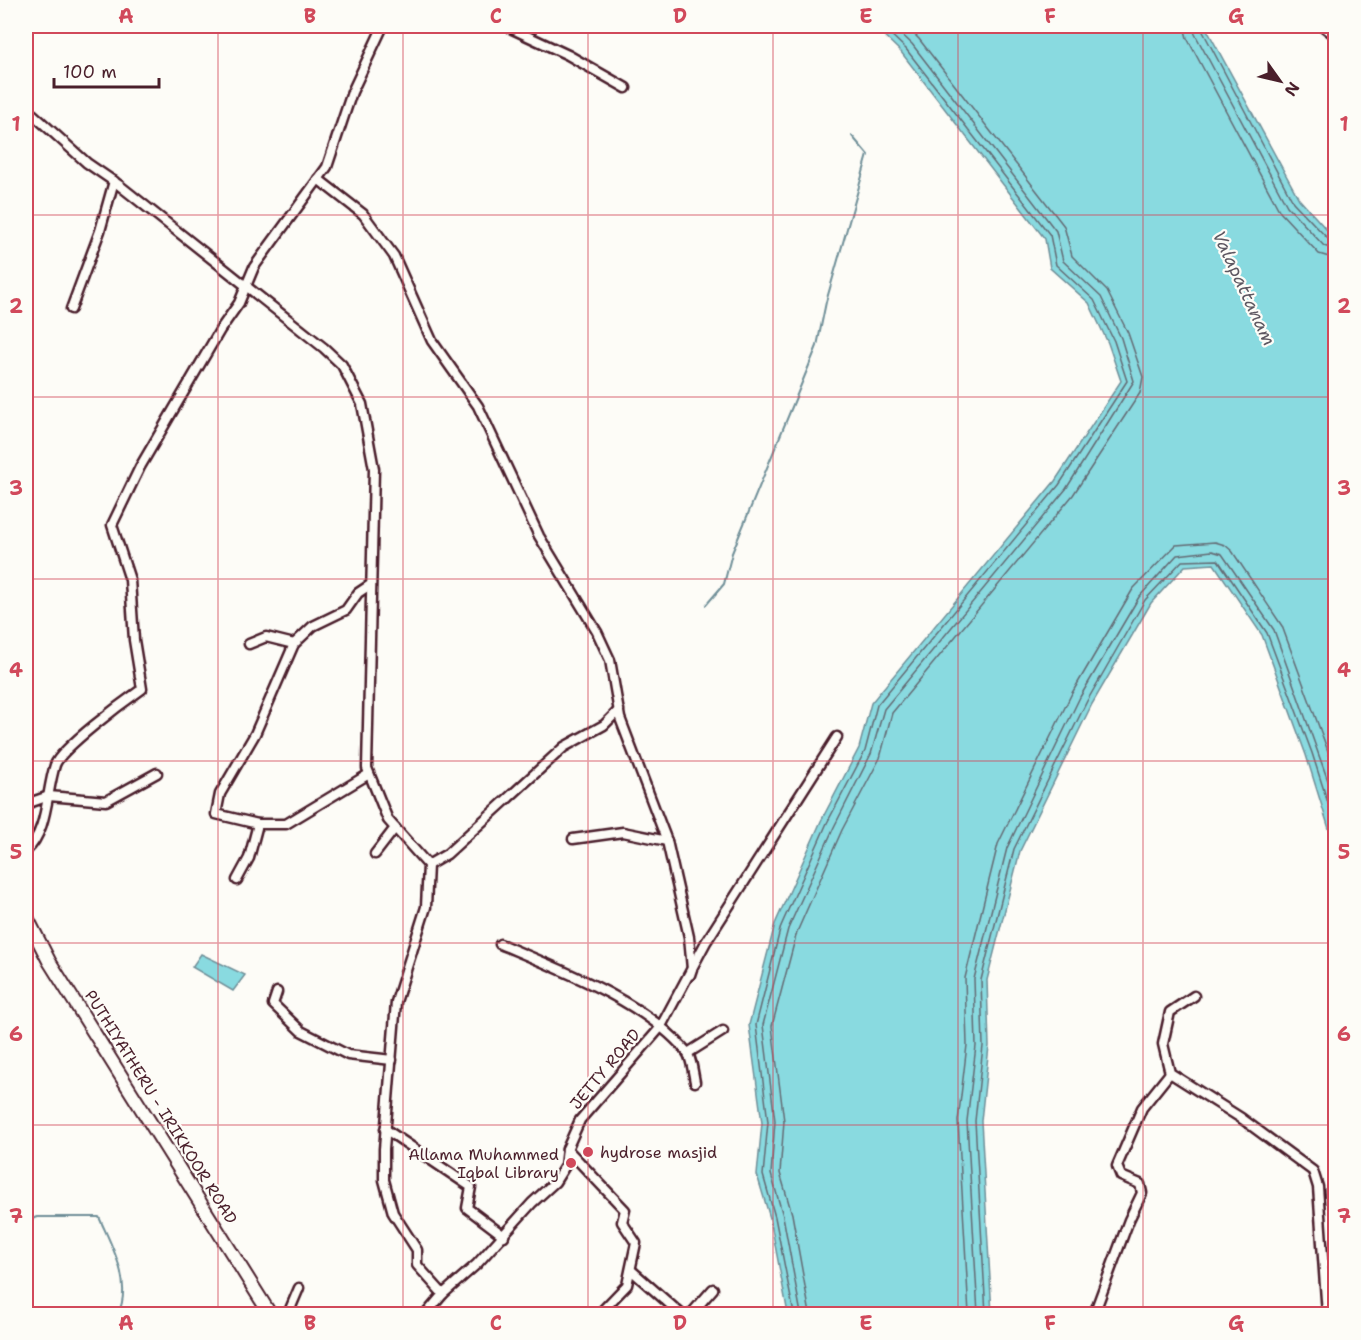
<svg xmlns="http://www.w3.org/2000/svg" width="1361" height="1340" font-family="'Shantell Sans',sans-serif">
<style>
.water{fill:#89dae0;stroke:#708f98;stroke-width:1.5}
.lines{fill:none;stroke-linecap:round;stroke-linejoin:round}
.shore{stroke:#636a73;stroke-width:1.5}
.stream{stroke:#708f98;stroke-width:2}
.minor-casing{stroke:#4a1f2b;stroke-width:13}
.secondary-casing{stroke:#4a1f2b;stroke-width:16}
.minor{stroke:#fdfcf7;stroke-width:8}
.secondary{stroke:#fdfcf7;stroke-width:12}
.grid{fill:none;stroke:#d1495b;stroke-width:1.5;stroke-opacity:0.55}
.poi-dot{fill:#d1495b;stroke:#fdfcf7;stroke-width:2}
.labels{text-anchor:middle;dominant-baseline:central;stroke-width:4.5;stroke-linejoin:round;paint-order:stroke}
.street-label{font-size:16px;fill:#4a1f2b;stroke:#fdfcf7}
.poi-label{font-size:16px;fill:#4a1f2b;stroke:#fdfcf7;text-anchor:start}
.water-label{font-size:18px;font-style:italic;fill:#5d5761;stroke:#fdfcf7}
.neatline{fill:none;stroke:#d1495b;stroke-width:2}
.grid-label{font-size:20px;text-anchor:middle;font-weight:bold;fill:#d1495b}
</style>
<rect width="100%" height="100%" fill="#fdfcf7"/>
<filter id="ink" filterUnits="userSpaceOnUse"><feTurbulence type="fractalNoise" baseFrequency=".0167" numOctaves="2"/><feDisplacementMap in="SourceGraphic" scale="12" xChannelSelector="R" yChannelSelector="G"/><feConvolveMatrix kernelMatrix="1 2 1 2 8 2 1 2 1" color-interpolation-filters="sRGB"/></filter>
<g filter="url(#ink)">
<g class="water">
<path d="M874,26H1205L1299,199L1335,239V848L1306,755L1262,635L1214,564L1185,566L1151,603L1092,704L1020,851L987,980L989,1046L981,1121L992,1314H788L770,1218L757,1175L762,1123L749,1025L775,924L821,821L859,748L871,703L1055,481L1121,381L1108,343L1089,303L1050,268L1045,239L901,52Z"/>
<path d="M201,954L245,975L233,991L192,967Z"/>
</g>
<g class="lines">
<g class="shore">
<path d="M1184,26L1187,38L1280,212L1319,254L1336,259"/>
<path d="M1193,26L1195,34L1287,206L1324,246L1336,250"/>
<path d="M1200,26L1293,202L1329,240L1336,242"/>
<path d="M794,1314L775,1217L763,1175L768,1122L756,1025L781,926L827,823L865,751L877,705L1059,485L1127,381L1114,341L1094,300L1056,265L1050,235L906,49L882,26"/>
<path d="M801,1314L783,1216L771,1174L775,1121L763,1025L788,929L834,827L871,754L884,709L1066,489L1134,381L1121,338L1101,297L1063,261L1056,231L912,44L893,26"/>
<path d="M810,1314L792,1214L780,1173L784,1121L772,1026L797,932L842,830L880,758L892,713L1073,495L1140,393L1143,377L1128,333L1107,291L1072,256L1064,226L919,39L906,26"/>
<path d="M969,1314L958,1121L967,1045L965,978L998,844L1072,693L1133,589L1176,545L1215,542L1225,545L1232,551L1282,626L1336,773"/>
<path d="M978,1314L967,1121L976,1046L974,979L1007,848L1080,697L1139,597L1177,555L1212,551L1222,554L1274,630L1336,803"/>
<path d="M986,1314L975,1121L983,1046L981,980L1014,849L1087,701L1145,600L1182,561L1218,560L1267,633L1312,753L1336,828"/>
</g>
<g class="stream">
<path d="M706,605L724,584L732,553L817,346L826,302L868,155L852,136"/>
<path d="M26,1149V1166"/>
<path d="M26,1221L37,1217H99C112,1247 133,1283 118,1314"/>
</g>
<defs>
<g id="minor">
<path d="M506,26L568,55L626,88"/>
<path d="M1323,26L1336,36"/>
<path d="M26,108L87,163L119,185L324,348L342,365L362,404L374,469L367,768L388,820L428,865L426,907L396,1002L384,1149V1180L393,1213L417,1250V1265L443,1294"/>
<path d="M318,179L363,214L394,256L432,341L478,406L539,536L597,632L610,660L620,718L667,841L689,937L692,969L690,975"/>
<path d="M71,309L100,231L114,181"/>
<path d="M249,644L266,637L294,644"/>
<path d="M369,774L286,824H258L216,814L220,794L255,734L294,644L313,626L346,610L358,593L370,585"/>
<path d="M26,804L49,796L106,801L157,773"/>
<path d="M573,839L623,832L667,841"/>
<path d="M26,851C48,831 46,793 55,765C61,748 125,701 142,689L134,640L130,580L112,525L140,467L220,330L239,303L254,267L327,167L352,92L383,26"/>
<path d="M375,854L395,828"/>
<path d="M428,865L447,854L564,747L604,725L619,710"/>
<path d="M237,880L249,858L258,824"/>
<path d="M500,944C559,969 644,1001 686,1051C692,1058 693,1073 695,1082"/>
<path d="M277,992L273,1004L301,1031L348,1055L392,1060"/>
<path d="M1194,996L1170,1012L1163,1044L1170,1073L1241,1118L1313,1171L1318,1187L1327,1314"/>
<path d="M688,1053L723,1031"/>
<path d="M385,1129L471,1187L467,1208L504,1236"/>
<path d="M567,1149L625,1210L622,1222L636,1243L627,1285L599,1314"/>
<path d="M631,1270L681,1314"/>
<path d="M288,1314L299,1288"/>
<path d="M426,1314L443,1294L477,1264L532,1203L555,1182L565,1166L567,1149L580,1120L660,1028L706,942L837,737"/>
<path d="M691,1314L713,1289"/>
<path d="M1094,1314L1129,1220L1142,1193L1140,1184L1121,1176L1117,1166L1142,1108L1170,1073"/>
</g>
<path id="secondary" d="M26,916L49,961L270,1314"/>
</defs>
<use href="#minor" class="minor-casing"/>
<use href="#secondary" class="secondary-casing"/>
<use href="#minor" class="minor"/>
<use href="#secondary" class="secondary"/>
</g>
</g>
<path class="grid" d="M218,26V1314M403,26V1314M588,26V1314M773,26V1314M958,26V1314M1143,26V1314M26,215H1336M26,397H1336M26,579H1336M26,761H1336M26,943H1336M26,1125H1336"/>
<g class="poi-dot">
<circle cx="588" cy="1152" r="6"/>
<circle cx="571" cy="1163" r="6"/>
</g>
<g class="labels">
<g class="street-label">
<text transform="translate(605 1069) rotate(-50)">JETTY ROAD</text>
<text transform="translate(161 1107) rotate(58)">PUTHIYATHERU - IRIKKOOR ROAD</text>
</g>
<g class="poi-label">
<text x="600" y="1152">hydrose masjid</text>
<text x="559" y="1154" text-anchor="end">Allama Muhammed<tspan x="559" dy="18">Iqbal Library</tspan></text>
</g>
<g class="water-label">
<text transform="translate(1244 288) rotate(65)">Valapattanam</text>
</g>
</g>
<rect width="1361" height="1340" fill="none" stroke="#fdfcf7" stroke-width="66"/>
<g transform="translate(1280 81) rotate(124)" stroke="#fdfcf7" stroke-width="4.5" paint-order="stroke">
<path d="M0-4.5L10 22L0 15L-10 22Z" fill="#4a1f2b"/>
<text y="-9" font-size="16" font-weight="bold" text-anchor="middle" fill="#4a1f2b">N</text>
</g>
<path d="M54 78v9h105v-9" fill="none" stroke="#4a1f2b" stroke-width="3"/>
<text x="63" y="78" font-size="18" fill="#4a1f2b" stroke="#fdfcf7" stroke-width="4.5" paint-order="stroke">100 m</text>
<rect x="33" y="33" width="1295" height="1274" class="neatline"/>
<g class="grid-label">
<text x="126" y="23">A</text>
<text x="310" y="23">B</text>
<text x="496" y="23">C</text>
<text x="680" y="23">D</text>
<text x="866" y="23">E</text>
<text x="1050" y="23">F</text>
<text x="1236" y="23">G</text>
<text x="16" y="131">1</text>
<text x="1344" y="131">1</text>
<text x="16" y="313">2</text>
<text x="1344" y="313">2</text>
<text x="16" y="495">3</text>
<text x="1344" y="495">3</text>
<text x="16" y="677">4</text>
<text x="1344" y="677">4</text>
<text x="16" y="859">5</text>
<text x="1344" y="859">5</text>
<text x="16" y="1041">6</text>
<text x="1344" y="1041">6</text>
<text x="16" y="1223">7</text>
<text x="1344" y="1223">7</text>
<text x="126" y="1330">A</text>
<text x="310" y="1330">B</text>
<text x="496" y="1330">C</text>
<text x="680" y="1330">D</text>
<text x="866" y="1330">E</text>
<text x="1050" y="1330">F</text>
<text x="1236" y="1330">G</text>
</g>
</svg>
